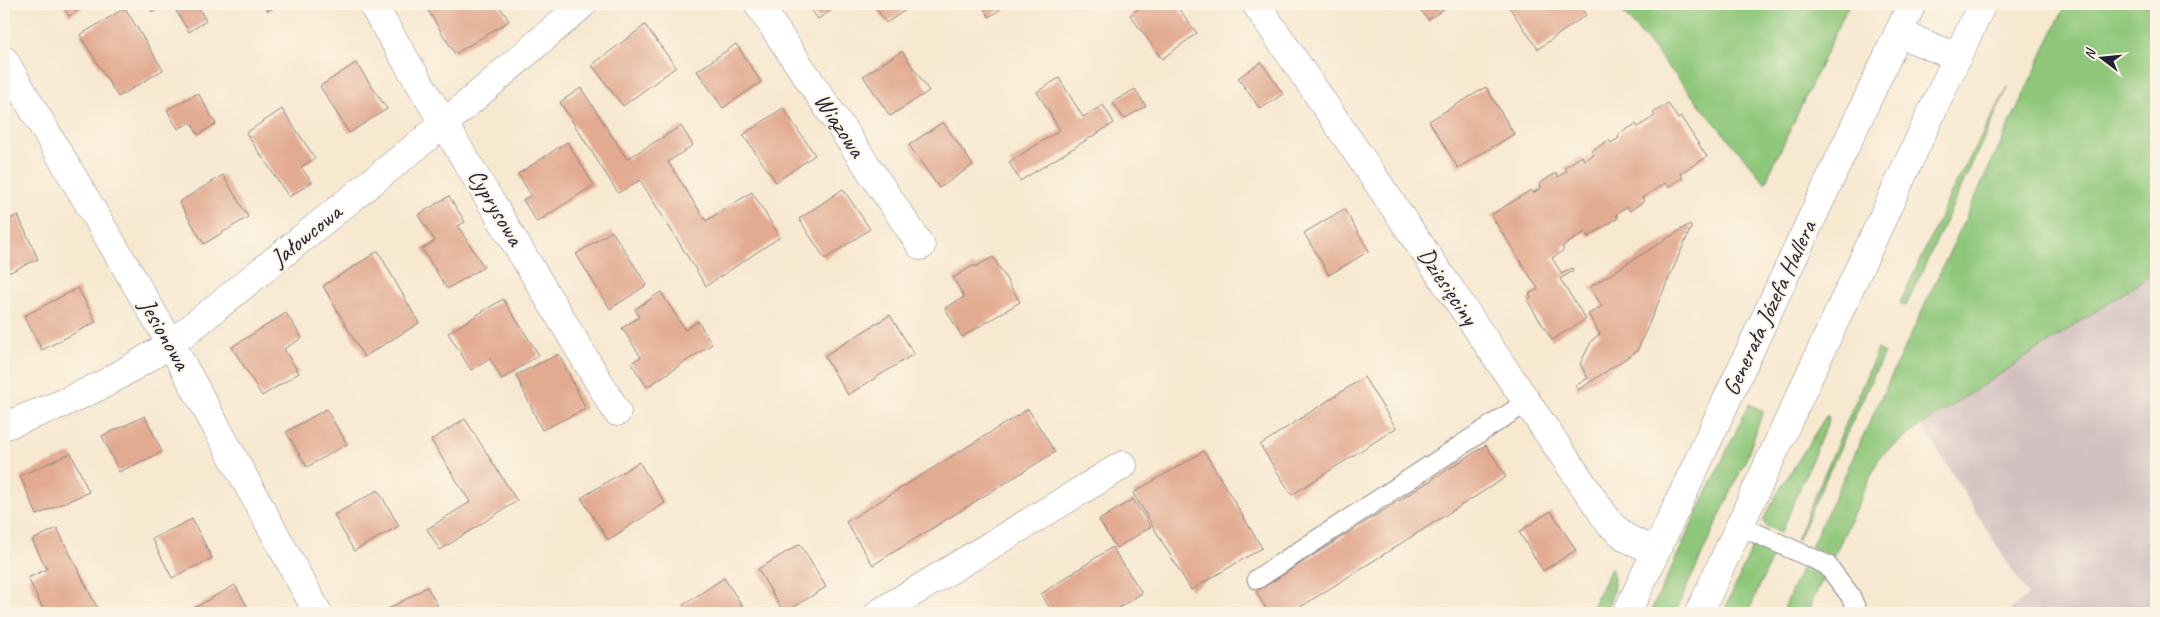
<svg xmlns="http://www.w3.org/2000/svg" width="2160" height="617" font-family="Caveat,sans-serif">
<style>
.industrial{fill:#d2bfc0}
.green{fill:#8ec77a;stroke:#58745a}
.building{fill:#e2aa91}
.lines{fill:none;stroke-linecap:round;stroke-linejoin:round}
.service-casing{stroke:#8c8586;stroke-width:21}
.minor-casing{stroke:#8c8586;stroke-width:29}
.secondary-casing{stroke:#8c8586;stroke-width:29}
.service{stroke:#fff;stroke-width:19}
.minor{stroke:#fff;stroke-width:28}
.secondary{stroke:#fff;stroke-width:28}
.labels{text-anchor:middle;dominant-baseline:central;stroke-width:4;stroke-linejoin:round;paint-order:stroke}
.street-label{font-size:24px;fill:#22223b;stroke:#fcf5e5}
</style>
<rect width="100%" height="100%" fill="#fcf5e5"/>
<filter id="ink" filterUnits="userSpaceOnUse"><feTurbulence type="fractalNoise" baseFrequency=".02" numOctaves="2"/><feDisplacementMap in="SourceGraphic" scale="10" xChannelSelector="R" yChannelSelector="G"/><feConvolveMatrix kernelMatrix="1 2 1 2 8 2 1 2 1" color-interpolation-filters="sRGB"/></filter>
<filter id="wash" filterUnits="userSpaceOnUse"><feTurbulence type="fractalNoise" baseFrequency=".0096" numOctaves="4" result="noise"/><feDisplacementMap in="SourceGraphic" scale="20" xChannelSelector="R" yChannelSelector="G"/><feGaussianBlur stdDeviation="1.12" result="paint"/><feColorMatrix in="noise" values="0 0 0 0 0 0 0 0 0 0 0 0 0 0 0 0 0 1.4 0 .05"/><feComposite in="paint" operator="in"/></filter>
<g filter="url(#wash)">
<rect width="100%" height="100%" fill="#f7e8d0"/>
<path class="industrial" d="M2156,272V613H2006L2028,596L1922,425Z"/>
<g class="green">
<path d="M1616,4H1849L1765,183Z"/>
<path d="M2066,4H2156V272L1922,425L1880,456L1835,554L1830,555L1811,547Z"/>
<path d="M2008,87L1906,306L1900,303L1955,185Z"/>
<path d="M1878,349L1884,353L1797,541L1796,540Z"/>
<path d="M1749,404L1763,411L1747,457L1675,613H1650Z"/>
<path d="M1826,416H1828L1829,419L1781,533L1766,526L1763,521L1777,494Z"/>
<path d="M1758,543L1775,551L1748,613H1723L1753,546Z"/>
<path d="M1803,564L1819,572L1823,578L1807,613H1782Z"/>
<path d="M1611,568C1618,582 1611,600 1605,613H1589Z"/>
</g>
<g id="blocks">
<g class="building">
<path d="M62,4H90L69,16Z"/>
<path d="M147,4H167L152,12Z"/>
<path d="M172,4H197L206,21L189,32Z"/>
<path d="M263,4H279L268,11Z"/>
<path d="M424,4H498L509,21L455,54Z"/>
<path d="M807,4H841L818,19Z"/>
<path d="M873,4H915L886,23Z"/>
<path d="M981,4H1008L989,17Z"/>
<path d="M1145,4H1175L1197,33L1162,59L1130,15Z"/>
<path d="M1416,4H1451L1428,20Z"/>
<path d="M1513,4H1578L1586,15L1538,49L1509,7Z"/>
<path d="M125,8L163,70L118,97L80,35Z"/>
<path d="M645,25L676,67L623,106L592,65Z"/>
<path d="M736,44L761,82L723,108L697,71Z"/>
<path d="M902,51L929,91L890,116L863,76Z"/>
<path d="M1261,62L1283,94L1260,109L1238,78Z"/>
<path d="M356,63L387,109L349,133L320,86Z"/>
<path d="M1059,78L1083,117L1103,105L1114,123L1020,181L1009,162L1060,130L1037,92Z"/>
<path d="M1486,87L1514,134L1458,168L1429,121Z"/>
<path d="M581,88L627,159L681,126L693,145L668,162L706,221L752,192L780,237L706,286L640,180L618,193L560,102Z"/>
<path d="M1135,89L1146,106L1124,119L1113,102Z"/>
<path d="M198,93L216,124L198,135L191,122L178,129L167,110Z"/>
<path d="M1668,103L1678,119L1681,117L1707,157L1680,173L1683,178L1668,187L1665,183L1642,198L1644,201L1630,211L1627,207L1616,214L1618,218L1588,237L1585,232L1562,247L1564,250L1552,258L1562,274L1572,268L1573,271L1560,279L1586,319L1552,340L1527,300L1531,297L1529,294L1538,289L1491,215L1531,190L1533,193L1541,188L1540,183L1556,173L1558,177L1567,171L1564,168L1582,156L1584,160L1594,155L1591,151L1609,140L1611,143L1619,138L1618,135L1619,134L1636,124L1638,127L1655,116L1653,113Z"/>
<path d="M783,108L815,155L776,182L743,135Z"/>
<path d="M282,109L315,158L301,167L312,182L289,197L246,133Z"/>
<path d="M943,122L973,165L939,188L909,145Z"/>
<path d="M567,142L594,185L537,222L523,200L531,195L518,174Z"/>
<path d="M223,175L248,217L204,244L179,202Z"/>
<path d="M843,189L870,229L825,259L799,219Z"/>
<path d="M449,196L465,222L458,226L484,267L447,289L422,249L435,241L418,215Z"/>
<path d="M1344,209L1369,251L1329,275L1304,233Z"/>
<path d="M18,215L38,259L4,275V222Z"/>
<path d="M1690,224L1691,228L1637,351L1578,390L1575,386L1588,378L1580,364L1592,340L1600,334L1588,314L1602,306L1590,287Z"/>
<path d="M612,231L647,285L610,309L576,254Z"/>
<path d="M378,251L419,323L364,357L323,286Z"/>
<path d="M993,257L1020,302L962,337L945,308L964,297L953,278L974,265L975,267Z"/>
<path d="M78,288L96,322L42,350L24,316Z"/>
<path d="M661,292L685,330L698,321L712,344L647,387L631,363L641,357L622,328L639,317L635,309Z"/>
<path d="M503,299L539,355L502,379L490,359L471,370L448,333Z"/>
<path d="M286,313L302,338L284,349L299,373L262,396L232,347Z"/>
<path d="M890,315L914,354L848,395L824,356Z"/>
<path d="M559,354L586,409L542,430L516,375Z"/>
<path d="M1364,377L1396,428L1292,495L1260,445Z"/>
<path d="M326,409L347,444L307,467L286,432Z"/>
<path d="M1028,409L1055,452L873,565L846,522Z"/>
<path d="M145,416L162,452L119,472L102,436Z"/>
<path d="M465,419L517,501L440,550L427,529L470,502L431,440Z"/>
<path d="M1486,445L1506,477L1291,613H1269L1256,592Z"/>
<path d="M1204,451L1262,548L1191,590L1133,493Z"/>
<path d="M71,453L89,492L37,515L20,476Z"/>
<path d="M639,462L665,503L608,540L581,498Z"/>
<path d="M378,490L399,526L354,551L334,515Z"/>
<path d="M1133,499L1151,527L1116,548L1099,520Z"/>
<path d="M1551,511L1576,550L1543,571L1519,532Z"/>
<path d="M192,519L212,558L172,578L152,539Z"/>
<path d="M57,528L74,562L100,613H45L28,578L47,569L32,540Z"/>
<path d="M800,544L826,587L784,613L758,569Z"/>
<path d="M1112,547L1142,593L1111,613H1053L1041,594Z"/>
<path d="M724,578L747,613H688L683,605Z"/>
<path d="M235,585L251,613H185Z"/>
<path d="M427,587L442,613H390L387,610Z"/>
</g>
</g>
</g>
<g filter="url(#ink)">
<use href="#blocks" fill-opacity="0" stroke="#8c8586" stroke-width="1"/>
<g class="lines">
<defs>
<g id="service">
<path d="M1738,525L1827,565L1850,595L1858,613"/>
<path d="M1257,579L1527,402"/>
</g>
<g id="minor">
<path d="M372,4L617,412"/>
<path d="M758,4L921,246"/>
<path d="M1256,4L1610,524L1628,539L1656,551"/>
<path d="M4,60L171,344L318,613"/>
<path d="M4,426L61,404L104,384L171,344L445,123L583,4"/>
<path d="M879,613L1123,465"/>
</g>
<g id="secondary">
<path d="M1898,33L1957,57"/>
<path d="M1627,613L1912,4"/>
<path d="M1699,613L1982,4"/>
</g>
</defs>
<use href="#service" class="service-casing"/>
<use href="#minor" class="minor-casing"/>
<use href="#secondary" class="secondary-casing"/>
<use href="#service" class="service"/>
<use href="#minor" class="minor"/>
<use href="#secondary" class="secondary"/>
</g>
</g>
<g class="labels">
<g class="street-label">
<text transform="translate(840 125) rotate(56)">Wiązowa</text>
<text transform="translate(496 207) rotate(59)">Cyprysowa</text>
<text transform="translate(306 235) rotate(-39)">Jałowcowa</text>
<text transform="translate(1448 286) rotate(56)">Dziesięciny</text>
<text transform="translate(1769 308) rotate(-65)">Generała Józefa Hallera</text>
<text transform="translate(165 334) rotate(60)">Jesionowa</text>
</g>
</g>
<rect width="2160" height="617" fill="none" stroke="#fcf5e5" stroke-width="20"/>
<g transform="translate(2102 58) rotate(286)" stroke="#fcf5e5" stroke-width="4" paint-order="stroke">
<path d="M0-4L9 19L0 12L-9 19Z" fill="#22223b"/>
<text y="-8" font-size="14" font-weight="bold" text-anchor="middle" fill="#22223b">N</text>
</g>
</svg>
